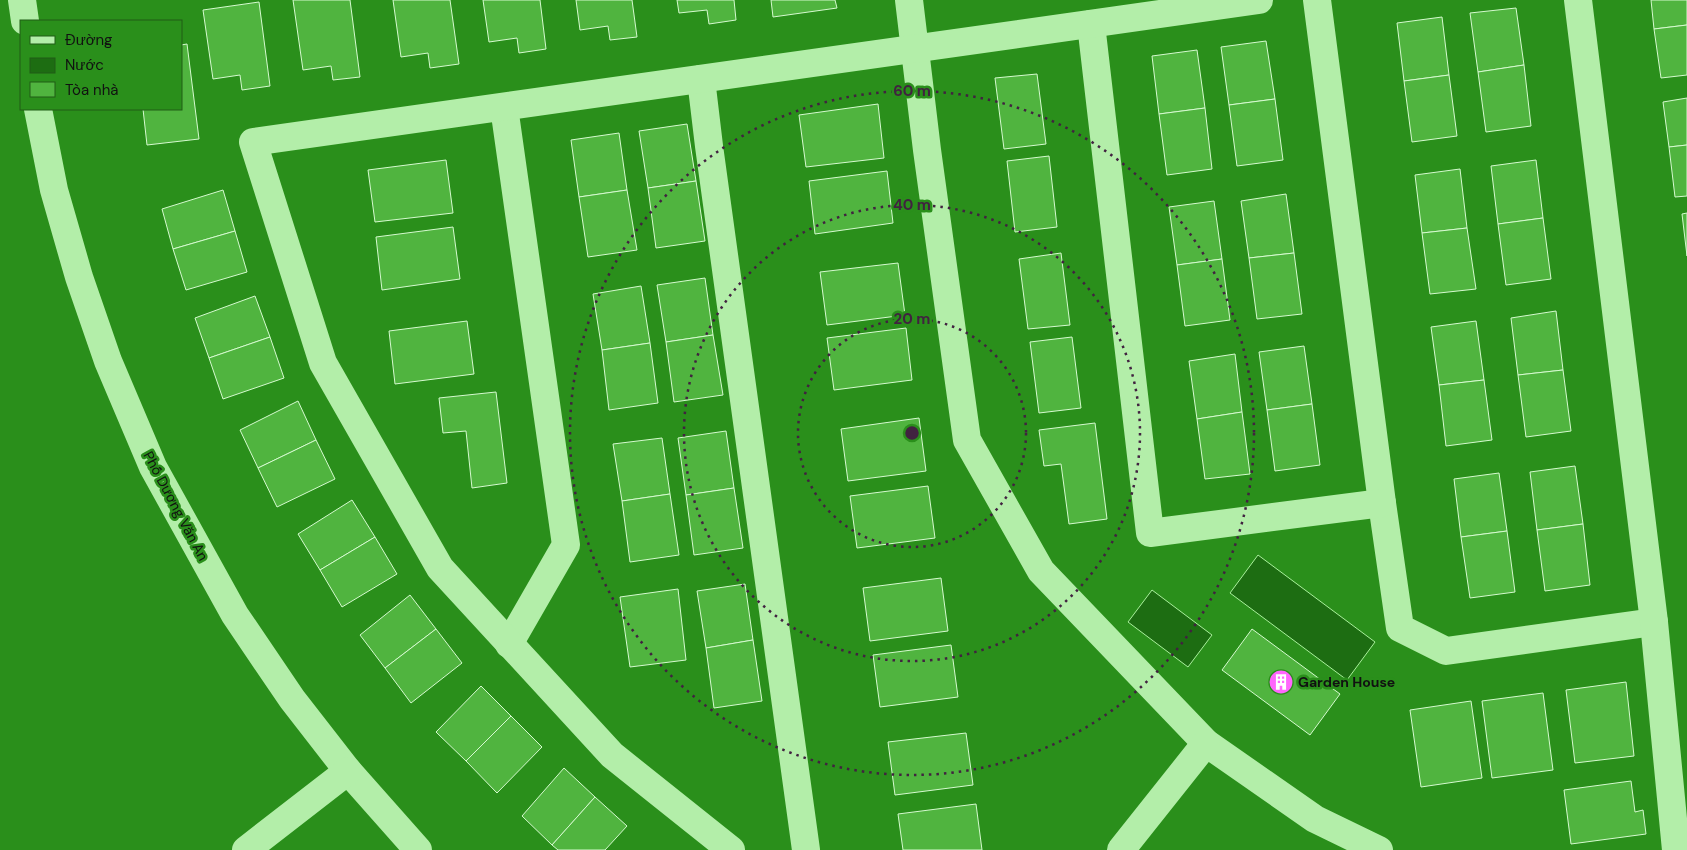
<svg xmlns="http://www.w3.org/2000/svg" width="1687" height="850" font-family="'DM Sans',sans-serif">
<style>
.water{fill:#1d6d12;stroke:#a9f09c}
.building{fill:#50b43f;stroke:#d5facf}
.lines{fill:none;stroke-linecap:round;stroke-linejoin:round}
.street{stroke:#b3eea9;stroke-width:28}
.ring{fill:none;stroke:#412240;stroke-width:2.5;stroke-dasharray:2.5 5}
.labels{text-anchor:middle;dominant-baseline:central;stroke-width:5;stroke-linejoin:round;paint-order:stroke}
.street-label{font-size:14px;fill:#111;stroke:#2a8f1b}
.poi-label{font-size:14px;font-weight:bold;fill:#111;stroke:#2a8f1b;text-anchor:start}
.centre{fill:#412240;stroke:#2a8f1b;stroke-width:2.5}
.ring-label{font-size:15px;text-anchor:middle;font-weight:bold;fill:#412240;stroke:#2a8f1b;stroke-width:5;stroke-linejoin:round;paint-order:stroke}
</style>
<rect width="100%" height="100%" fill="#2a8f1b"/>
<g class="water">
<path d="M1258,555L1375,642L1347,680L1230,593Z"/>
<path d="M1152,590L1212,635L1188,667L1128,622Z"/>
</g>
<g class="building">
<path d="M293,0H350L360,77L333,80L331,66L303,70Z"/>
<path d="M393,0H450L459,64L430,68L428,53L401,57Z"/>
<path d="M483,0H540L546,49L519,53L517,38L489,42Z"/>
<path d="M576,0H632L637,37L610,40L608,26L580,30Z"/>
<path d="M677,0H734L736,20L709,24L707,10L679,13Z"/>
<path d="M771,0H835L837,8L773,17Z"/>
<path d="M1651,0H1687V25L1654,29Z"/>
<path d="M259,2L270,86L242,90L240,75L213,79L203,10Z"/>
<path d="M1516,8L1524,65L1478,72L1470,13Z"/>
<path d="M1442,17L1449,75L1404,81L1397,23Z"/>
<path d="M1687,25V75L1661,78L1654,29Z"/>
<path d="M1266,41L1275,99L1229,105L1221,47Z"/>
<path d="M187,44L199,139L147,145L143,109H181V45Z"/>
<path d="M1197,50L1205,108L1159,114L1152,56Z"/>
<path d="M1524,65L1531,126L1486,132L1478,72Z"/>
<path d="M1037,74L1046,144L1004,149L995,78Z"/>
<path d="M1449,75L1457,136L1412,142L1404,81Z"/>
<path d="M1687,98V145L1669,147L1663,102Z"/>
<path d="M1275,99L1283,160L1237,166L1229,105Z"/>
<path d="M878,104L884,158L806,167L799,115Z"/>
<path d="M1205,108L1212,169L1167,175L1159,114Z"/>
<path d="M687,124L696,181L648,188L639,131Z"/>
<path d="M619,133L627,190L579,197L571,140Z"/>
<path d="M1687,145V196L1675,197L1669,147Z"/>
<path d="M1049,156L1057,227L1015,232L1007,161Z"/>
<path d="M446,160L453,213L375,222L368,170Z"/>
<path d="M1536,160L1543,218L1498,224L1491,166Z"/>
<path d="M1460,169L1467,228L1422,233L1415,175Z"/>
<path d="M887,171L893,223L815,234L809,181Z"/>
<path d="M696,181L705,241L656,248L648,188Z"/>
<path d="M223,190L235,231L173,249L162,209Z"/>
<path d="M627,190L637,250L588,257L579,197Z"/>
<path d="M1286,194L1294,253L1249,258L1241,201Z"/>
<path d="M1214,201L1222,259L1177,265L1169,207Z"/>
<path d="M1687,213V256L1682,214Z"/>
<path d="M1543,218L1551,279L1506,285L1498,224Z"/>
<path d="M453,227L460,279L382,290L376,237Z"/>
<path d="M1467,228L1476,289L1430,294L1422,233Z"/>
<path d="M235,231L247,272L186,290L173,249Z"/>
<path d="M1061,253L1070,325L1028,329L1019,259Z"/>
<path d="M1294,253L1302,314L1257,319L1249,258Z"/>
<path d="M1222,259L1230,320L1185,326L1177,265Z"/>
<path d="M898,263L905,315L827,325L820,272Z"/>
<path d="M705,278L713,335L666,342L657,285Z"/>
<path d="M641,286L650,343L602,350L593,294Z"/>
<path d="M255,296L270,337L209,358L195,318Z"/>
<path d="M1556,311L1563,370L1518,375L1511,318Z"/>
<path d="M467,321L474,374L395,384L389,331Z"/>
<path d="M1476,321L1484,380L1439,385L1431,327Z"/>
<path d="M906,328L912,380L834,390L827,338Z"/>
<path d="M713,335L723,395L674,402L666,342Z"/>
<path d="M270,337L284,378L223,399L209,358Z"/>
<path d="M1072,337L1081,408L1039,413L1030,342Z"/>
<path d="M650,343L658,403L609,410L602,350Z"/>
<path d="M1304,346L1312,404L1267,410L1259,352Z"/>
<path d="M1235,354L1242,412L1197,419L1189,361Z"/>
<path d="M1563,370L1571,431L1526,437L1518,375Z"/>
<path d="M1484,380L1492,440L1446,446L1439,385Z"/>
<path d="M496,392L507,483L472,488L466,431L443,433L439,398Z"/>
<path d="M298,401L316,440L258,468L240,430Z"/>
<path d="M1312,404L1320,465L1275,471L1267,410Z"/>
<path d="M1242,412L1250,474L1205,479L1197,419Z"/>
<path d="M919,418L926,471L848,481L841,429Z"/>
<path d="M1095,423L1107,519L1069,524L1061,464L1044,466L1039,430Z"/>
<path d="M726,431L734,488L686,495L678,438Z"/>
<path d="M662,438L670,494L622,501L613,444Z"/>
<path d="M316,440L335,479L277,507L258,468Z"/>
<path d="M1575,466L1583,524L1537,530L1530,472Z"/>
<path d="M1499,473L1507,531L1461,537L1454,479Z"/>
<path d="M928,486L935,538L857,548L850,496Z"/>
<path d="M734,488L743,548L694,555L686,495Z"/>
<path d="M670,494L679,555L630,562L622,501Z"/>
<path d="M352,500L375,537L320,570L298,534Z"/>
<path d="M1583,524L1590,585L1545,591L1537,530Z"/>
<path d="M1507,531L1515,592L1470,598L1461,537Z"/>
<path d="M375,537L397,574L342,607L320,570Z"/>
<path d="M941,578L948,631L870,641L863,588Z"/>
<path d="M745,584L753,640L706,648L697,591Z"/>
<path d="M678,589L686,660L630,667L620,597Z"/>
<path d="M410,595L436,629L385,668L360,635Z"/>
<path d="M436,629L462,663L411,703L385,668Z"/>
<path d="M1252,629L1340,694L1310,735L1222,670Z"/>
<path d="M753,640L762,701L714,708L706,648Z"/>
<path d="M951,645L958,697L880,707L873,655Z"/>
<path d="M1626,682L1634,756L1575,763L1566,690Z"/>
<path d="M481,686L511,716L466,761L436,732Z"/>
<path d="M1543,693L1553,770L1492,778L1482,701Z"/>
<path d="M1471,701L1482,778L1421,787L1410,710Z"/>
<path d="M511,716L542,747L497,793L466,761Z"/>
<path d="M966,733L973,785L895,795L888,742Z"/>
<path d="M564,768L595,797L552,845L522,816Z"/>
<path d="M1631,781L1635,812L1643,810L1646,834L1571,844L1564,790Z"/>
<path d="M595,797L627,826L605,850H558L552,845Z"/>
<path d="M976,804L982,850H903L898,814Z"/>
</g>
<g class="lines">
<g class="street">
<path d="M22,0L25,21"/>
<path d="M909,0L927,150L967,440L1041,571L1206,743L1315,819L1379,850"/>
<path d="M1317,0L1382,503L1400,628L1446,651L1654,622"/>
<path d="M1578,0L1654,622L1676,850"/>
<path d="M1091,24L1150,533L1382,503"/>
<path d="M701,79L709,146L806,850"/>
<path d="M504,107L566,545L509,644"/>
<path d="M38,109L54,190L79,277L108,361L153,467L235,615L292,699L348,771L418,850"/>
<path d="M246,850L348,771"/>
<path d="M731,850L612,755L440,568L323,363L253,142L1259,0"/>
<path d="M1121,850L1206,743"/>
</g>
</g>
<g class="ring">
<circle cx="912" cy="433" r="114"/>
<circle cx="912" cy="433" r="228"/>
<circle cx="912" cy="433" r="342"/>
</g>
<defs>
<symbol id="building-disc" viewBox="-11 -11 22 22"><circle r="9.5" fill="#ff66fc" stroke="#2a8f1b"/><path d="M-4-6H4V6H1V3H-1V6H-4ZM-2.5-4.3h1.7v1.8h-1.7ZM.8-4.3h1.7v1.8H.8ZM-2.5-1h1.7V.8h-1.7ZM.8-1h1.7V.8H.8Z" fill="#fff"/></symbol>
</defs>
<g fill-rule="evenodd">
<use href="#building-disc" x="1267" y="668" width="28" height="28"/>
</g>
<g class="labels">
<g class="street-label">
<text transform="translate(176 506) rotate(62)">Phố Dương Văn An</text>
</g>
<g class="poi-label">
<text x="1298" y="682">Garden House</text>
</g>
</g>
<circle cx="912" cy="433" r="8" class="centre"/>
<g class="ring-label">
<text x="912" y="96">60 m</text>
<text x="912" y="210">40 m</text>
<text x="912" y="324">20 m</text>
</g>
<rect x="20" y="20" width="162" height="90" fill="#2a8f1b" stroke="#205d17"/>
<rect x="30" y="36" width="25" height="8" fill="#b3eea9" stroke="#205d17"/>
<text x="65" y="45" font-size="15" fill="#111111">Đường</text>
<rect x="30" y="58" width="25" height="15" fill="#1d6d12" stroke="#205d17"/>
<text x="65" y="70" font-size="15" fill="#111111">Nước</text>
<rect x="30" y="82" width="25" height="15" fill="#50b43f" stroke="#205d17"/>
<text x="65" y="95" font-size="15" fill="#111111">Tòa nhà</text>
</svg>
